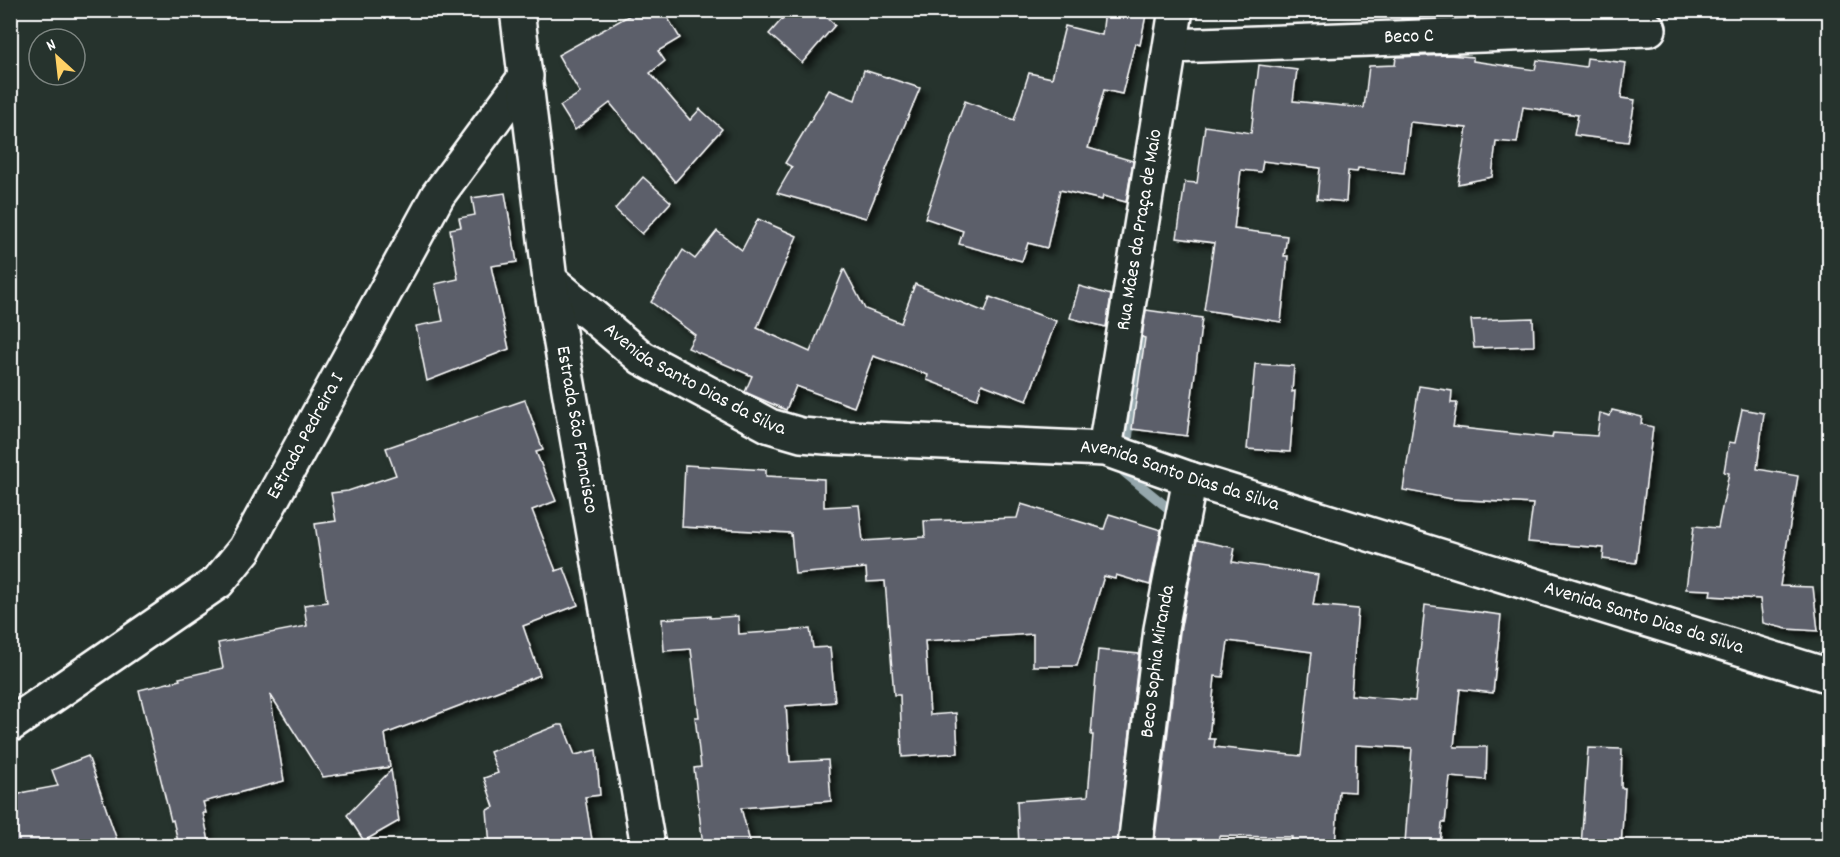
<svg xmlns="http://www.w3.org/2000/svg" width="1840" height="857" font-family="Dekko,sans-serif">
<style>
.lines{fill:none;stroke-linecap:round;stroke-linejoin:round}
.stream{stroke:#95a7ac;stroke-width:10}
.building{fill:#5c5e6b;stroke:#fff;stroke-width:1.5;fill-rule:evenodd;filter:url(#shadow)}
.minor-casing{stroke:#fff;stroke-width:38}
.tertiary-casing{stroke:#fff;stroke-width:38}
.secondary-casing{stroke:#fff;stroke-width:38}
.minor{stroke:#26332d;stroke-width:33}
.tertiary{stroke:#26332d;stroke-width:33}
.secondary{stroke:#26332d;stroke-width:33}
.labels{text-anchor:middle;dominant-baseline:central;stroke-width:5;stroke-linejoin:round;paint-order:stroke}
.street-label{font-size:20px;fill:#fff;stroke:#26332d}
</style>
<defs>
<filter id="shadow"><feDropShadow dx="5.5" dy="5.5" stdDeviation="3" flood-color="#0009"/></filter>
</defs>
<rect width="100%" height="100%" fill="#26332d"/>
<filter id="ink" filterUnits="userSpaceOnUse"><feTurbulence type="fractalNoise" baseFrequency=".0167" numOctaves="2"/><feDisplacementMap in="SourceGraphic" scale="12" xChannelSelector="R" yChannelSelector="G"/><feConvolveMatrix kernelMatrix="1 2 1 2 8 2 1 2 1" color-interpolation-filters="sRGB"/></filter>
<g filter="url(#ink)">
<g class="lines">
<path class="stream" d="M1140,331L1124,472L1179,517"/>
</g>
<g class="building">
<path d="M639,10H663L680,38L658,51L665,61L650,73L690,120L700,109L722,129L675,182L610,103L575,130L560,106L580,93L558,55Z"/>
<path d="M790,10H819L835,25L802,63L769,34Z"/>
<path d="M1105,10H1147L1140,45L1135,43L1122,94L1104,90L1088,148L1133,161L1126,202L1103,196L1102,200L1060,190L1047,248L1028,243L1022,261L959,244L963,231L925,218L965,101L1014,120L1029,73L1052,78L1065,26L1102,35Z"/>
<path d="M1403,10H1452L1451,17L1401,19Z"/>
<path d="M1449,55L1473,57V61L1535,70L1537,60L1586,67L1587,58L1626,63L1621,98L1635,100L1628,142L1574,135L1578,115L1523,107L1517,143L1496,141L1492,177L1458,184L1467,128L1410,122L1404,173L1358,168L1357,172L1348,171L1346,202L1317,199L1320,168L1263,161L1261,172L1241,170L1234,229L1287,236L1284,256H1288L1281,322L1204,310L1214,243L1177,238L1185,182L1197,183L1205,126L1251,133L1259,65L1297,70L1293,101L1364,108L1369,66L1395,65L1396,57Z"/>
<path d="M864,70L920,88L866,218L777,193L792,167L785,163L829,90L855,100Z"/>
<path d="M643,177L671,202L642,234L615,209Z"/>
<path d="M505,193L517,262L491,266L509,349L427,381L416,326L443,321L435,284L458,279L450,229L461,227L459,218L475,215L472,198Z"/>
<path d="M758,219L797,236L757,328L810,352L844,269L865,309L901,323L915,284L985,312L990,297L1056,321L1027,401L982,384L977,399L927,380L928,375L873,356L854,407L796,386L786,410L745,392L752,376L688,348L695,335L651,302L683,250L695,259L717,231L742,250Z"/>
<path d="M1079,286L1111,295L1106,327L1070,318Z"/>
<path d="M1146,310L1202,318L1187,436L1132,429L1145,338L1142,337Z"/>
<path d="M1533,318L1534,346L1474,348L1471,320Z"/>
<path d="M1255,364L1294,366L1292,392L1295,391L1290,452L1247,449Z"/>
<path d="M1419,386L1452,391L1451,403H1457L1453,427L1552,438L1553,433L1597,436L1600,413L1610,416L1612,410L1642,417L1641,424L1653,427L1636,563L1603,559L1604,548L1528,542L1533,504L1452,499L1403,490Z"/>
<path d="M525,400L543,450L536,452L556,501L532,510L556,571L564,568L578,605L523,626L540,675L385,734L390,767L323,777L270,694L284,781L203,802L206,813H203L210,846H179L173,820L171,821L139,690L180,680L179,678L223,668L218,643L307,626L304,605L327,602L315,524L336,521L331,493L348,491L396,475L386,448Z"/>
<path d="M1742,409L1764,413L1757,469L1798,476L1780,586L1813,587L1818,631L1787,629L1763,623L1760,599L1710,596L1711,590L1686,589L1694,526L1718,528L1729,473L1724,472L1729,442L1735,443Z"/>
<path d="M685,465L766,470V476L824,479V507L859,505L863,541L925,537L924,521L1017,518L1021,504L1104,529L1109,514L1161,530L1150,585L1116,575L1115,579L1104,576L1077,666H1033V634L925,641L930,715L956,713L958,753L902,757L900,695H894L885,581L867,582L866,568L795,574L791,533L682,527Z"/>
<path d="M1197,540L1235,548L1232,562L1318,575L1313,605L1358,609L1351,695L1415,701L1425,605L1501,615L1493,693L1460,689L1454,747H1487L1486,780L1450,777L1445,823H1442L1440,845L1405,843L1412,748L1356,745L1355,792L1339,791L1335,846H1291L1292,837L1219,836L1218,846H1154L1180,632ZM1228,641L1312,652L1301,756L1214,747L1215,739H1209L1215,676L1223,677Z"/>
<path d="M710,616V618L738,616L739,634L810,629L813,648L830,647L835,702L786,706L790,762L828,760L831,801L741,808L751,846H703L694,768L701,767L695,717H699L691,649L664,651L662,619Z"/>
<path d="M1098,650L1139,654L1117,846H1019L1017,801L1088,796L1093,735H1091Z"/>
<path d="M558,725H563L575,755L596,750L600,795L585,797L593,846H490L487,810L494,807L484,778L498,773L490,752Z"/>
<path d="M1588,748L1622,749L1621,788H1625L1621,846H1581Z"/>
<path d="M88,756L119,846H10V798L25,792L58,786L52,770Z"/>
<path d="M391,770L399,821L364,841L347,815Z"/>
</g>
<g class="lines">
<defs>
<g id="minor">
<path id="s1" d="M1171,46L1649,29"/>
<path id="s2" d="M1105,449L1176,10"/>
<path id="s3" d="M1135,846L1161,629L1190,479"/>
</g>
<g id="tertiary">
<path id="s4" d="M550,280L642,358L770,426L801,435L826,437L1105,449L1190,479L1830,676"/>
<path id="s5" d="M10,725L218,582L245,549L438,195L526,76"/>
</g>
<g id="secondary">
<path id="s6" d="M517,10L550,280L648,846"/>
</g>
</defs>
<use href="#minor" class="minor-casing"/>
<use href="#tertiary" class="tertiary-casing"/>
<use href="#secondary" class="secondary-casing"/>
<use href="#minor" class="minor"/>
<use href="#tertiary" class="tertiary"/>
<use href="#secondary" class="secondary"/>
</g>
</g>
<g class="labels">
<g class="street-label">
<text stroke="none"><textPath href="#s1" startOffset="238">Beco C</textPath></text>
<text stroke="none"><textPath href="#s2" startOffset="222">Rua Mães da Praça de Maio</textPath></text>
<text stroke="none"><textPath href="#s4" startOffset="177">Avenida Santo Dias da Silva</textPath></text>
<text stroke="none"><textPath href="#s6" startOffset="424">Estrada São Francisco</textPath></text>
<text stroke="none"><textPath href="#s5" startOffset="423">Estrada Pedreira I</textPath></text>
<text stroke="none"><textPath href="#s4" startOffset="681">Avenida Santo Dias da Silva</textPath></text>
<text stroke="none"><textPath href="#s4" startOffset="1167">Avenida Santo Dias da Silva</textPath></text>
<text stroke="none"><textPath href="#s3" startOffset="186">Beco Sophia Miranda</textPath></text>
</g>
</g>
<rect width="1840" height="857" fill="none" stroke="#26332d" stroke-width="36"/>
<rect x="18" y="18" width="1804" height="821" fill="none" stroke="#fff" stroke-width="2" filter="url(#ink)"/>
<g transform="translate(57 57) rotate(333)"><circle r="28" fill="#26332d" stroke="#7d8581" stroke-width="1.5"/>
<path d="M0-4.5L10 22L0 15L-10 22Z" fill="#ffd166"/>
<text y="-9" font-size="16" font-weight="bold" text-anchor="middle" fill="#ffffff">N</text>
</g>
</svg>
